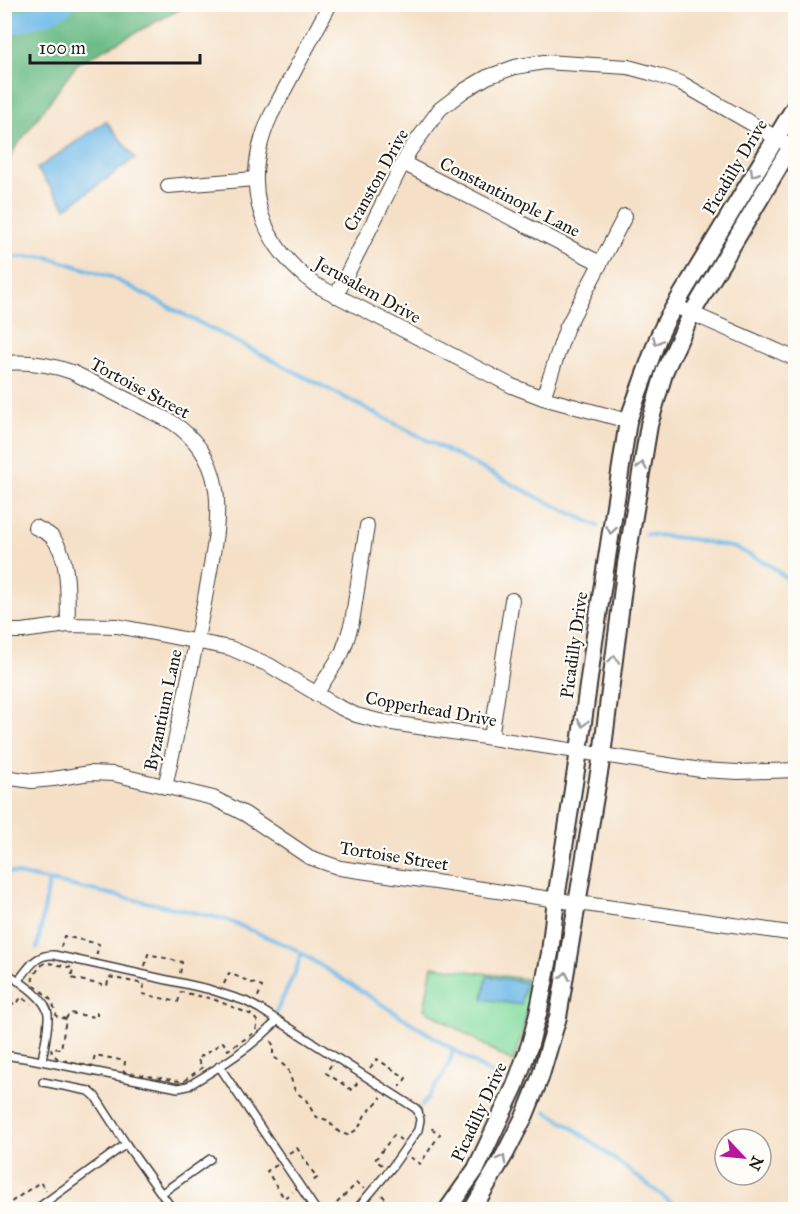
<svg xmlns="http://www.w3.org/2000/svg" width="800" height="1214" font-family="'IM FELL Great Primer',serif">
<style>
.green{fill:#83dba0;stroke:#507c5e;stroke-width:1.5}
.forest{fill:#6abb86;stroke:#436c51;stroke-width:1.5}
.water{fill:#6fbae8;stroke:#466b82;stroke-width:1.5}
.lines{fill:none;stroke-linecap:round;stroke-linejoin:round}
.stream{stroke:#6fbae8;stroke-width:4}
.river{stroke:#6fbae8;stroke-width:21}
.service-casing{stroke:#3d3936;stroke-width:10}
.minor-casing{stroke:#3d3936;stroke-width:16}
.tertiary-casing{stroke:#3d3936;stroke-width:20}
.path{stroke:#3d3936;stroke-width:2;stroke-dasharray:4.5 4.5;stroke-linecap:butt}
.service{stroke:#fff;stroke-width:7}
.minor{stroke:#fff;stroke-width:14}
.tertiary{stroke:#fff;stroke-width:16}
.oneway{stroke:#999}
.labels{text-anchor:middle;dominant-baseline:central;stroke-width:4.5;stroke-linejoin:round;paint-order:stroke}
.street-label{font-size:18px;fill:#1c1c1c;stroke:#fdfcf7}
</style>
<rect width="100%" height="100%" fill="#fdfcf7"/>
<filter id="ink" filterUnits="userSpaceOnUse"><feTurbulence type="fractalNoise" baseFrequency=".0167" numOctaves="2"/><feDisplacementMap in="SourceGraphic" scale="12" xChannelSelector="R" yChannelSelector="G"/><feConvolveMatrix kernelMatrix="1 2 1 2 8 2 1 2 1" color-interpolation-filters="sRGB"/></filter>
<filter id="wash" filterUnits="userSpaceOnUse"><feTurbulence type="fractalNoise" baseFrequency=".008" numOctaves="4" result="noise"/><feDisplacementMap in="SourceGraphic" scale="24" xChannelSelector="R" yChannelSelector="G"/><feGaussianBlur stdDeviation="1.35" result="paint"/><feColorMatrix in="noise" values="0 0 0 0 0 0 0 0 0 0 0 0 0 0 0 0 0 1.4 0 .05"/><feComposite in="paint" operator="in"/></filter>
<g filter="url(#wash)">
<rect width="100%" height="100%" fill="#f5e0c7"/>
<path class="green" d="M432,966L533,980L524,1027L513,1062L424,1009Z"/>
<path class="forest" d="M5,4H188V5L78,63L13,151L5,172Z"/>
<g class="water">
<path d="M106,121L135,158L66,208L37,169Z"/>
<path d="M487,976L525,982L521,1005L483,999Z"/>
</g>
<g class="lines">
<g class="stream">
<path d="M4,257H47L111,277L543,500L598,526"/>
<path d="M645,534L691,539L736,548L770,565L796,586"/>
<path d="M4,871L224,919L293,948L503,1081"/>
<path d="M37,948C41,925 46,903 49,881"/>
<path d="M276,1012L295,973L301,954"/>
<path d="M422,1106C433,1089 450,1070 453,1049"/>
<path d="M546,1111L576,1130L681,1210"/>
</g>
<path class="river" d="M4,26L46,14L64,4"/>
</g>
</g>
<g filter="url(#ink)">
<g class="lines">
<defs>
<g id="service">
<path d="M4,971C17,980 46,997 48,1014C49,1027 44,1047 42,1061"/>
<path d="M18,981C29,968 35,954 54,955L208,989L245,1001L260,1009L415,1108L418,1111L420,1120L418,1130L392,1167L356,1210"/>
<path d="M4,1055L31,1059L178,1088L188,1086C220,1067 252,1047 278,1020"/>
<path d="M219,1066L316,1210"/>
<path d="M43,1082L89,1091L95,1096L126,1144L173,1210"/>
<path d="M162,1193L210,1159"/>
<path d="M35,1210L126,1144"/>
</g>
<g id="minor">
<path d="M330,4L271,115C241,181 256,240 314,284L512,386L543,398L628,421"/>
<path d="M403,163L600,263"/>
<path d="M168,186L255,179"/>
<path d="M336,296L403,163L410,150L440,109L465,90L487,77L515,67L544,62L628,67L654,74L681,83L796,149"/>
<path d="M675,306L796,359"/>
<path d="M4,363C29,361 49,364 72,372L172,422C194,437 210,457 215,484C222,519 211,563 205,598C193,661 179,724 165,787"/>
<path d="M543,398L566,329L625,216"/>
<path d="M35,527C41,530 48,533 52,537C71,558 67,598 68,625"/>
<path d="M4,631H22L68,625L117,626L230,648L269,665L337,706L356,715L379,721L701,770L738,772L796,770"/>
<path d="M316,694L342,653L347,639L352,622L367,526"/>
<path d="M491,738L512,600"/>
<path d="M4,777L32,781L53,779L90,773L114,774L213,798L245,814L309,857L340,868L578,903L796,934"/>
</g>
<g id="tertiary">
<path d="M447,1210L476,1169L498,1122L515,1086L530,1044L538,1014L550,953L556,899L579,751L594,642L628,421L658,338L667,319L796,105"/>
<path d="M472,1210L505,1154L525,1115L540,1078L558,1017L602,755L626,564L649,425L665,370L692,313L796,138"/>
</g>
</defs>
<use href="#service" class="service-casing"/>
<use href="#minor" class="minor-casing"/>
<use href="#tertiary" class="tertiary-casing"/>
<g class="path">
<path d="M61,947L64,936L99,944L96,957"/>
<path d="M49,963L73,968L71,978L107,986L109,977L144,984L143,994L178,1002L181,992L213,999L252,1015L258,1022L256,1030L254,1033L228,1050L223,1042L197,1059L203,1067L185,1080L179,1081L124,1072L125,1061L95,1055L92,1066L58,1059L52,1053L51,1048L61,1049L66,1019L57,1017C55,1011 54,1004 50,999C36,984 23,985 43,964Z"/>
<path d="M145,966L148,954L182,962L180,974"/>
<path d="M224,984L229,973L262,987L257,999"/>
<path d="M4,996C9,999 9,1005 17,1004L21,997L31,1004"/>
<path d="M66,1019L69,1013L95,1017H97V1012"/>
<path d="M271,1041L273,1045V1056L288,1069L295,1091L306,1100L314,1114L317,1117L327,1120L340,1133L348,1135L358,1129L365,1115L381,1098L380,1097"/>
<path d="M331,1065L326,1073L352,1090L358,1082"/>
<path d="M370,1068L377,1059L406,1078L400,1087"/>
<path d="M289,1153L297,1148L317,1178L310,1183"/>
<path d="M410,1157L420,1164L440,1134L428,1126"/>
<path d="M277,1165L267,1171L284,1198L293,1192"/>
<path d="M382,1165L375,1160L394,1135L401,1140"/>
<path d="M382,1195L390,1204L384,1210"/>
<path d="M4,1207L40,1182L46,1191"/>
<path d="M339,1210L335,1205L357,1183L364,1189"/>
</g>
<use href="#service" class="service"/>
<use href="#minor" class="minor"/>
<use href="#tertiary" class="tertiary"/>
</g>
<defs><path id="oneway-chevron" d="M-2-3.5L2.5 0L-2 3.5" fill="none" stroke-width="1.6" stroke-linecap="round" stroke-linejoin="round" transform="scale(1.5)"/></defs>
<g class="oneway">
<use href="#oneway-chevron" transform="translate(754 173) rotate(121)"/>
<use href="#oneway-chevron" transform="translate(657 341) rotate(112)"/>
<use href="#oneway-chevron" transform="translate(642 466) rotate(-81)"/>
<use href="#oneway-chevron" transform="translate(611 530) rotate(99)"/>
<use href="#oneway-chevron" transform="translate(614 659) rotate(-83)"/>
<use href="#oneway-chevron" transform="translate(583 723) rotate(98)"/>
<use href="#oneway-chevron" transform="translate(565 976) rotate(-80)"/>
<use href="#oneway-chevron" transform="translate(502 1159) rotate(-61)"/>
</g>
</g>
<g class="labels">
<g class="street-label">
<text transform="translate(735 167) rotate(-59)">Picadilly Drive</text>
<text transform="translate(376 180) rotate(-61)">Cranston Drive</text>
<text transform="translate(510 197) rotate(27)">Constantinople Lane</text>
<text transform="translate(368 290) rotate(29)">Jerusalem Drive</text>
<text transform="translate(140 388) rotate(28)">Tortoise Street</text>
<text transform="translate(574 645) rotate(-82)">Picadilly Drive</text>
<text transform="translate(431 709) rotate(10)">Copperhead Drive</text>
<text transform="translate(163 710) rotate(-78)">Byzantium Lane</text>
<text transform="translate(394 856) rotate(9)">Tortoise Street</text>
<text transform="translate(479 1112) rotate(-65)">Picadilly Drive</text>
</g>
</g>
<rect width="800" height="1214" fill="none" stroke="#fdfcf7" stroke-width="24"/>
<g transform="translate(743 1157) rotate(116)"><circle r="28" fill="#fdfcf7" stroke="#a3a29f" stroke-width="1.5"/>
<path d="M0-4.5L10 22L0 15L-10 22Z" fill="#b5179e"/>
<text y="-9" font-size="16" font-weight="bold" text-anchor="middle" fill="#1c1c1c">N</text>
</g>
<path d="M30 54v9h170v-9" fill="none" stroke="#1c1c1c" stroke-width="3"/>
<text x="39" y="54" font-size="18" fill="#1c1c1c" stroke="#fdfcf7" stroke-width="4.5" paint-order="stroke">100 m</text>
</svg>
